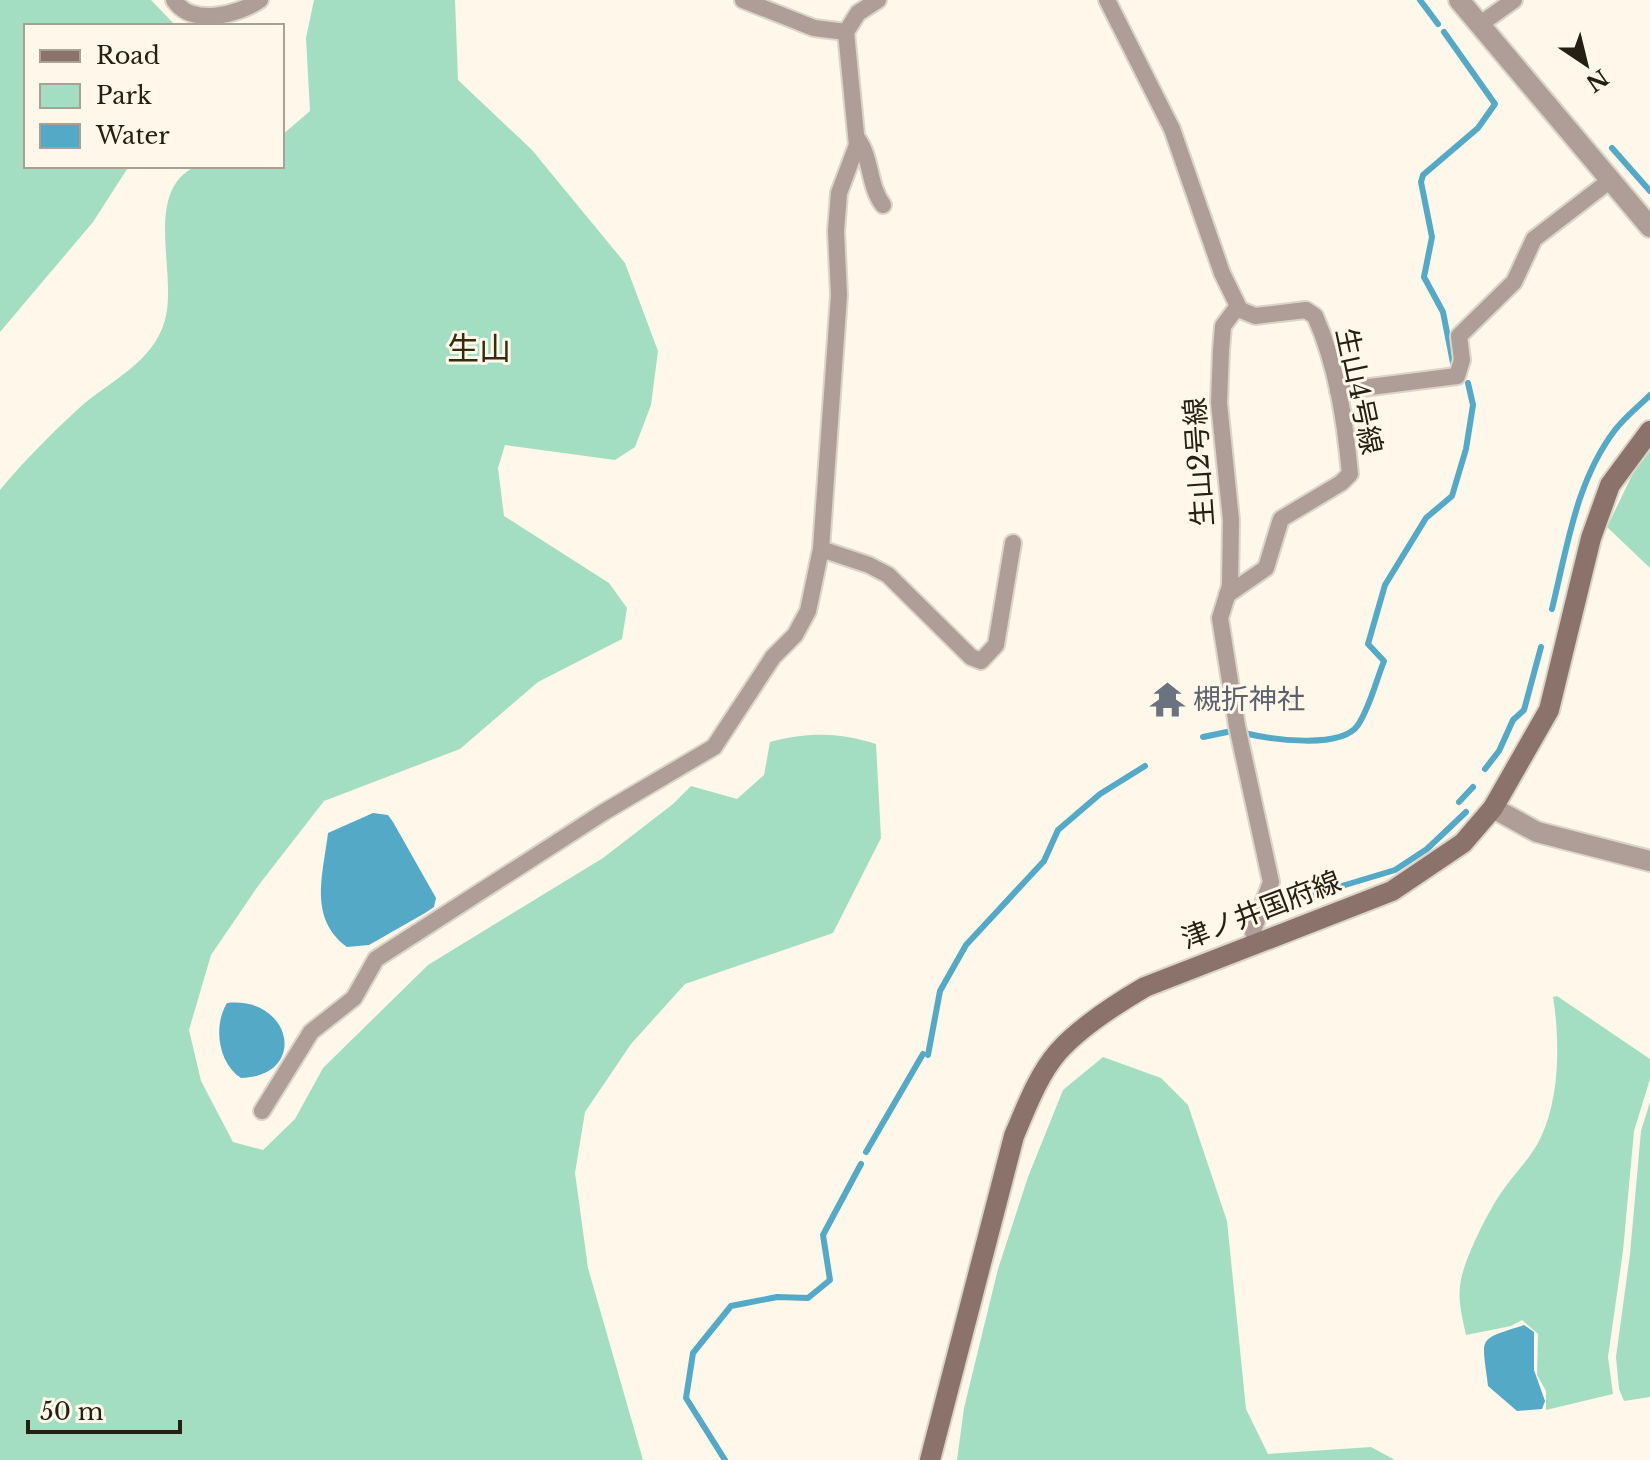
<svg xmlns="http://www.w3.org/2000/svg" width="1650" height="1460" font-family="'Libre Baskerville','Noto Sans JP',serif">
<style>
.green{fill:#a4dec2}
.water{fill:#54aac6}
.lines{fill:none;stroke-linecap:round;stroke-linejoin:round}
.stream{stroke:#54aac6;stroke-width:6}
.minor-casing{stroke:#dbd5c8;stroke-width:20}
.tertiary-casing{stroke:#dbd5c8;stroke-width:24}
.secondary-casing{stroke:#dbd5c8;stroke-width:24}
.minor{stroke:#af9e98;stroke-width:16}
.tertiary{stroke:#af9e98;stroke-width:20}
.secondary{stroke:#8b736b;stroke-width:20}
.labels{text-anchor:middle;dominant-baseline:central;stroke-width:6;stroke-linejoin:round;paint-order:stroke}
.street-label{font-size:28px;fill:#262014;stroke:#fef7ea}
.worship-label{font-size:28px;fill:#5b616d;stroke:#fef7ea;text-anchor:start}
.quarter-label{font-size:32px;fill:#382a0d;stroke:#fef7ea}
</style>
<rect width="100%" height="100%" fill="#fef7ea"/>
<g class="green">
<path d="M0,0H151L176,26H26V166H129L93,222L0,332Z"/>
<path d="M314,0H455L458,80L532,150L625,263L658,351L651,405L635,447L615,460L505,445L498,468L504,516L609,583L627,608L622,639L538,682L460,749L324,801L258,886L211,955L189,1030L201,1081L233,1142L263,1150L295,1119L323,1068L428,965L603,858L673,804L691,786L737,799L764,775L770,742C808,732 838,732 876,744L881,838L833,933L685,984L631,1044L585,1112L575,1173L588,1268L643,1460H0V490C23,462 50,435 77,410C108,381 153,364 165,320C178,273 142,192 196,166H282V135L310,111L306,38Z"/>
<path d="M1650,450V568L1607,527L1637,465Z"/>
<path d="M1557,996L1650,1059V1079L1634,1131L1623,1251L1608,1357L1613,1394L1546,1410V1391L1537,1375L1538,1334L1522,1320L1511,1326L1466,1335C1462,1316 1457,1299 1461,1280C1465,1257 1491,1205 1506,1186C1518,1170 1532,1156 1541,1137C1560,1097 1560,1040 1553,997Z"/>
<path d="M1103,1057L1161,1078L1188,1105L1227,1221L1246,1409L1268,1454L1371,1447L1395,1460H957L964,1408L998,1269L1028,1177L1063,1090Z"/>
<path d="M1650,1102V1397L1624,1401L1619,1389L1616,1357L1630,1254L1641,1131Z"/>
</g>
<g class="water">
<path d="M373,813L388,815L393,822L436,898L434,907L425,913L369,945L347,947C308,918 323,875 328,833Z"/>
<path d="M227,1003C292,996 309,1076 241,1078C218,1063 213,1026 227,1003Z"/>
<path d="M1524,1325L1534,1332V1370L1545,1401L1542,1409L1517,1411L1488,1386C1482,1335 1476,1341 1524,1325Z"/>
</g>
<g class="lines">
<g class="stream">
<path d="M1420,0L1438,24"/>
<path d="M1444,32L1495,104L1478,128L1423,175L1421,182L1432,237L1424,277L1443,312L1453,363"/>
<path d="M1612,148L1650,191"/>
<path d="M1552,609C1567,548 1576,481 1615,430C1625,417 1639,406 1650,395"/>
<path d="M1244,733C1269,739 1341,750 1358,725C1370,707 1376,681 1384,661L1368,644L1385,585L1426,518L1452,496L1466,449L1473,405L1468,383"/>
<path d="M1203,737L1232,731"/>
<path d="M1485,769L1499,751L1513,720L1524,710L1541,647"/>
<path d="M1459,802L1473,787"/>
<path d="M1272,907L1395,870L1427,849L1466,812"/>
<path d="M928,1055L940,991L966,945L1044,861L1058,830L1100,794L1145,766"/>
<path d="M866,1152L923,1054"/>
<path d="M725,1460L686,1398L693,1353L731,1306L777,1297L808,1298L830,1280L823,1235L861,1164"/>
</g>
<defs>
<g id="minor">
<path d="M174,0C191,27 238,15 260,0"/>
<path d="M743,0L814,28L846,32L858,13L878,0"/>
<path d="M1107,0L1172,129L1222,273L1238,306L1223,326L1221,350L1219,403L1231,520L1230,586L1220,618L1237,726L1271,882L1253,931L1255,943"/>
<path d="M1479,25L1514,0"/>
<path d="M857,138C872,158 868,185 883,205"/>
<path d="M1338,391L1457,376L1462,360L1459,336L1514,282L1534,239L1608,182"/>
<path d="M821,549L869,565L888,575L971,657L981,661L996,645L1013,543"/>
<path d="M1227,595L1266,568L1281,519L1341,483L1350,474C1345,420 1337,366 1315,316L1306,310L1255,316L1236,308"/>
<path d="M262,1111L311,1032L354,998L376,959L604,812L714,747L773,657L795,635L808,611L821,549L839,295L836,231L839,193L857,145L846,32"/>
</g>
<g id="tertiary">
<path d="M1459,0L1650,227"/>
<path d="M1493,808L1537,832L1650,861"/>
</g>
<path id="secondary" d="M930,1460L1014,1136C1026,1108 1038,1075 1058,1052C1081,1026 1116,1004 1145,987L1392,891L1463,843L1493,808L1549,710L1591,538L1610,485L1650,431"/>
</defs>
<use href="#minor" class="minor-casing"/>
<use href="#tertiary" class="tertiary-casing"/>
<use href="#secondary" class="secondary-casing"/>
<use href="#minor" class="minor"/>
<use href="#tertiary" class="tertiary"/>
<use href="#secondary" class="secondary"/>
</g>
<defs>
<symbol id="temple-bare" viewBox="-9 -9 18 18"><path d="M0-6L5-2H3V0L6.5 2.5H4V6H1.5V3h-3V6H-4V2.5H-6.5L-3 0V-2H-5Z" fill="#6b7280" stroke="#fef7ea" stroke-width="2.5" paint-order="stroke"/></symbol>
</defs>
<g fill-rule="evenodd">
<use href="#temple-bare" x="1142" y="674" width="51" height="51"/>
</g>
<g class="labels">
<g class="street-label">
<text transform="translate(1359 391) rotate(78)">生山4号線</text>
<text transform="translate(1199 462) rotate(-94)">生山2号線</text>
<text transform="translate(1261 910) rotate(-21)">津ノ井国府線</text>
</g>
<g class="worship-label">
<text x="1193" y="699">槻折神社</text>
</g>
<g class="quarter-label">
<text x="479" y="349">生山</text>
</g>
</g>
<rect x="24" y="24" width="260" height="144" fill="#fef7ea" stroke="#a8a194" stroke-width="2"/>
<rect x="40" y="50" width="40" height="12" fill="#8b736b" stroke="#a8a194" stroke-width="2"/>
<text x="96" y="64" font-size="24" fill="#262014">Road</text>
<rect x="40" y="84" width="40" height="24" fill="#a4dec2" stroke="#a8a194" stroke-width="2"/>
<text x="96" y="104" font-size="24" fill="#262014">Park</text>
<rect x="40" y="124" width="40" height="24" fill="#54aac6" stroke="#a8a194" stroke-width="2"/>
<text x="96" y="144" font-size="24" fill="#262014">Water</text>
<g transform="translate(1586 64) rotate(145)" stroke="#fef7ea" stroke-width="6" paint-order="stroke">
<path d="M0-6L14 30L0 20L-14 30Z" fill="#262014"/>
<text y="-12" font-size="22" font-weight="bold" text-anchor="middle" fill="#262014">N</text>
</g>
<path d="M28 1420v12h152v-12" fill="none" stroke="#262014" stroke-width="4"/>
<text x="40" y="1420" font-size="24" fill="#262014" stroke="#fef7ea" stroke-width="6" paint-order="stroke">50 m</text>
</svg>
